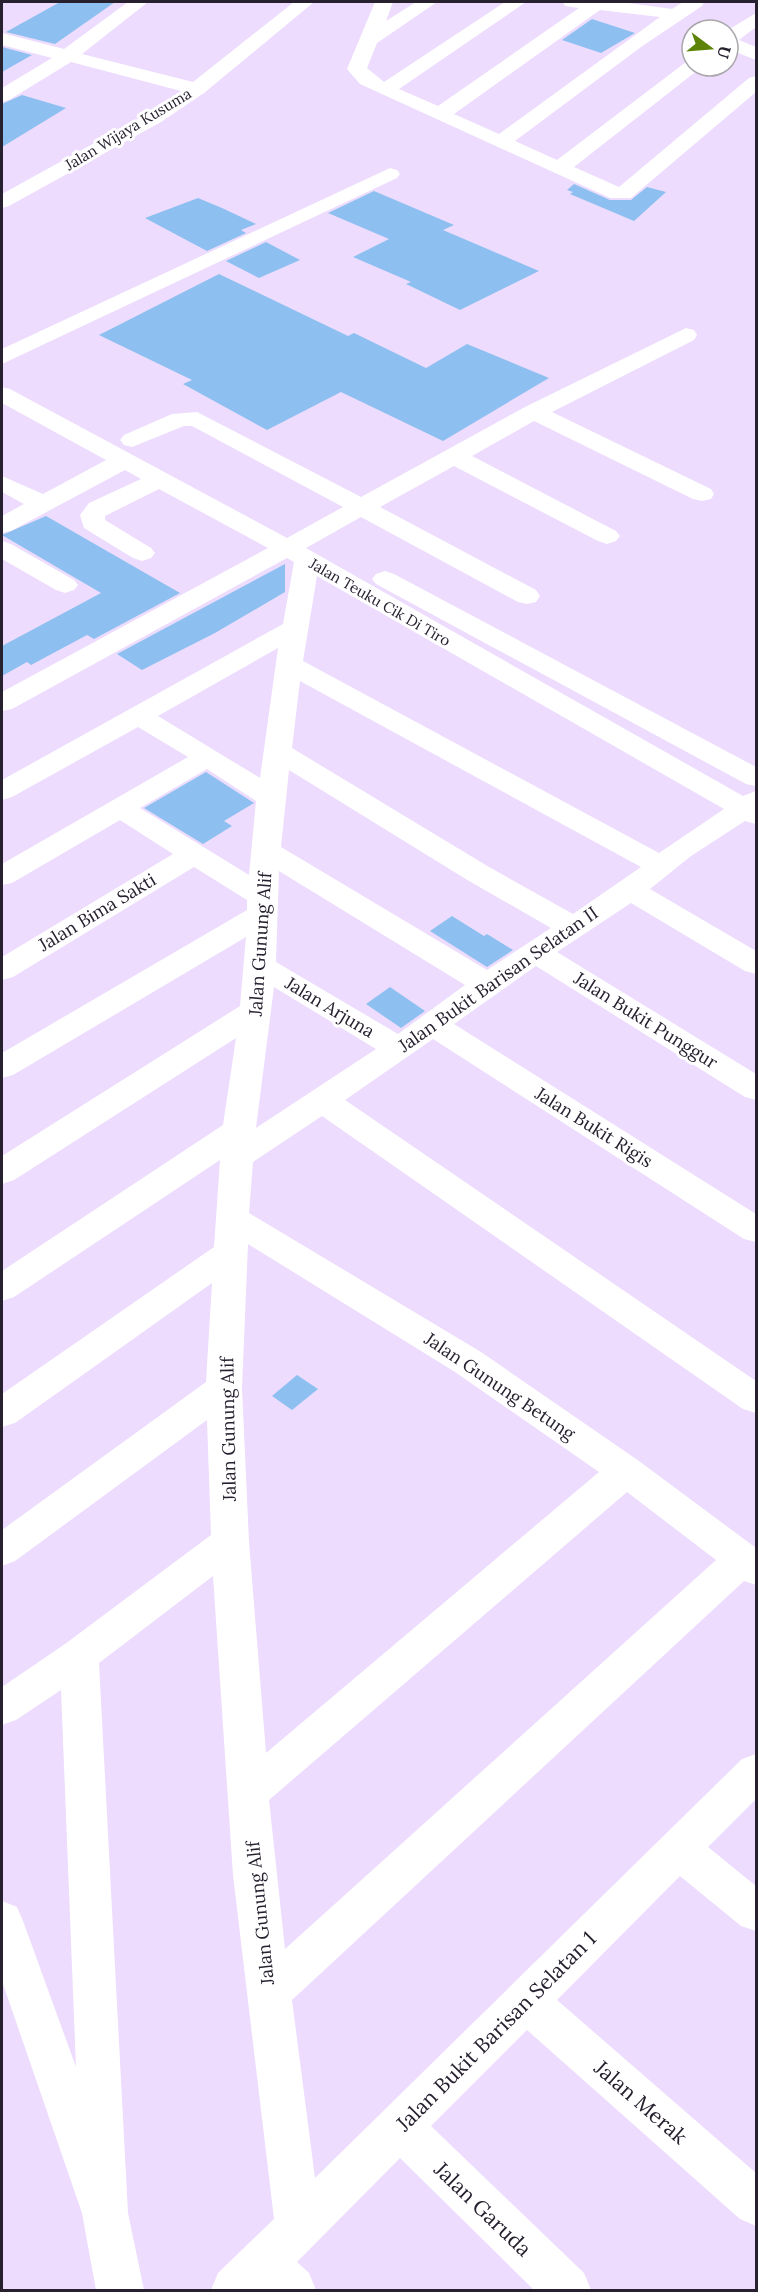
<svg xmlns="http://www.w3.org/2000/svg" width="758" height="2292" font-family="Lora,serif">
<style>
.building{fill:#8dc0f0}
.lines{fill:none;stroke-linecap:round;stroke-linejoin:round}
.minor{fill:#fff;fill-rule:evenodd}
.labels{text-anchor:middle;dominant-baseline:central;stroke-width:6;stroke-linejoin:round;paint-order:stroke}
.far-street-label{font-size:15px;fill:#27202f;stroke:#fff}
.street-label{font-size:18px;fill:#27202f;stroke:#fff}
.near-street-label{font-size:21px;fill:#27202f;stroke:#fff}
</style>
<rect width="100%" height="100%" fill="#eddcfe"/>
<g class="building">
<path d="M60,2H115L55,44L6,32Z"/>
<path d="M592,19L635,33L601,53L562,40Z"/>
<path d="M2,47L32,55L2,72Z"/>
<path d="M22,95L66,108L2,147V104Z"/>
<path d="M574,184L610,200H631L647,187L666,192L634,221L570,194L573,192L567,190Z"/>
<path d="M374,191L454,225L443,230L539,271L460,310L406,284L411,282L353,257L389,239L328,213Z"/>
<path d="M198,198L222,208L256,224L241,230L246,233L207,251L145,218Z"/>
<path d="M266,242L300,260L259,278L226,261Z"/>
<path d="M219,274L348,336L354,333L426,368L467,344L549,378L443,441L341,392L267,430L183,384L192,380L99,335Z"/>
<path d="M46,516L180,593L94,639L87,635L31,665L27,662L2,676V646L101,593L2,535Z"/>
<path d="M285,564V592L215,633L142,670L117,654Z"/>
<path d="M206,772L254,803L224,821L232,826L203,844L144,808Z"/>
<path d="M452,916L484,936L487,934L513,950L487,967L430,931Z"/>
<path d="M390,987L425,1011L401,1028L366,1004Z"/>
<path d="M297,1375L318,1389L292,1410L272,1396Z"/>
</g>
<g class="lines">
<g class="minor">
<path d="M128,2H148L82,54L193,82L294,2H314L204,93L161,122L9,206L2,208V194L147,114L181,91L71,62L9,100L2,102V88L52,58L2,45V33L64,49Z"/>
<path d="M375,2H393L386,21L416,2H437L377,43L367,68L384,82L505,2H526L399,89L438,106L579,8L565,6L563,2H621L672,9L683,2H704L702,6L641,47L515,141L557,160L686,62L692,60V66H703L574,167L619,187L749,78L756,76V92L631,198H610L360,84L347,69ZM600,10L660,17L499,134L454,114Z"/>
<path d="M756,13V27L739,40L756,47V60L728,49V30Z"/>
<path d="M390,168L397,170L400,174L397,178L2,364V349Z"/>
<path d="M686,328L694,330L697,335L694,340L552,412L711,489L714,494L711,499L702,501L693,499L534,421L472,456L616,531L620,536L616,541L607,544L598,541L454,466L380,507L536,590L540,596L536,602L527,604L518,602L361,517L306,548L743,796L756,791V824L745,821L691,856L650,889L756,951V974L745,971L631,903L557,952L756,1074V1100L745,1097L536,966L454,1024L756,1214V1242L744,1239L433,1039L345,1100L756,1381V1413L743,1409L322,1116L253,1162L249,1213L481,1352L639,1461L756,1548V1585L744,1581L292,2000L315,2178L742,1759L756,1754V1799L708,1847L756,1886V1931L741,1926L680,1876L557,2000L756,2173V2226L740,2219L527,2030L431,2126L584,2273L591,2290H534L400,2158L297,2262L309,2273L316,2290H211L218,2273L274,2219L233,1875L213,1576L99,1663L128,2213L144,2290H96L82,2213L2,1981V1901L17,1907L23,1921L76,2067L61,1690L16,1720L2,1725V1687L65,1644L211,1535L207,1420L15,1561L2,1566V1530L206,1382L212,1283L15,1423L2,1427V1394L214,1247L220,1160L14,1297L2,1301V1271L223,1125L236,1038L14,1180L2,1184V1156L240,1006L246,937L13,1075L2,1078V1053L247,910V900L194,867L13,977L2,980V957L173,854L120,820L12,883L2,885V864L188,757L138,727L12,797L2,800V780L283,624L294,562L287,558L12,709L2,711V692L268,548L159,489L105,516V520L151,548L155,553L151,558L142,561L133,558L84,528L80,515L89,503L141,479L125,470L11,531L2,533V516L24,504L2,492V476L43,494L106,460L2,403V387L10,389L287,538L343,507L192,426H184L132,447L124,445L120,440L124,435L172,414L197,412L361,497L525,407ZM317,576L724,809L659,853L303,661ZM278,648L260,778L158,716ZM300,681L641,867L573,914L489,867L292,748ZM207,769L256,801L249,875L140,808ZM289,770L469,881L551,928L487,970L281,847ZM279,871L465,985L398,1034L276,962ZM274,987L376,1049L256,1128ZM248,1244L455,1372L599,1472L266,1753L249,1542L242,1388ZM627,1492L716,1560L285,1949L269,1800Z"/>
<path d="M2,541L11,544L74,580L78,585L74,590L65,593L56,590L2,559Z"/>
<path d="M385,571L394,574L756,767V786L746,784L376,584L372,579L376,574Z"/>
</g>
</g>
<g class="labels">
<g class="far-street-label">
<text transform="translate(128 129) rotate(-31)">Jalan Wijaya Kusuma</text>
<text transform="translate(380 602) rotate(30)">Jalan Teuku Cik Di Tiro</text>
</g>
<g class="street-label">
<text transform="translate(97 912) rotate(-31)">Jalan Bima Sakti</text>
<text transform="translate(260 944) rotate(-86)">Jalan Gunung Alif</text>
<text transform="translate(498 979) rotate(-35)">Jalan Bukit Barisan Selatan II</text>
<text transform="translate(330 1007) rotate(31)">Jalan Arjuna</text>
<text transform="translate(646 1020) rotate(32)">Jalan Bukit Punggur</text>
<text transform="translate(594 1127) rotate(32)">Jalan Bukit Rigis</text>
<text transform="translate(500 1386) rotate(34)">Jalan Gunung Betung</text>
<text transform="translate(228 1429) rotate(-91)">Jalan Gunung Alif</text>
<text transform="translate(260 1913) rotate(-96)">Jalan Gunung Alif</text>
</g>
<g class="near-street-label">
<text transform="translate(496 2031) rotate(-45)">Jalan Bukit Barisan Selatan 1</text>
<text transform="translate(641 2102) rotate(41)">Jalan Merak</text>
<text transform="translate(483 2209) rotate(44)">Jalan Garuda</text>
</g>
</g>
<rect width="758" height="2292" fill="none" stroke="#27202f" stroke-width="6"/>
<g transform="translate(710 48) rotate(106)"><circle r="28" fill="#ffffff" stroke="#a9a6ac" stroke-width="1.5"/>
<path d="M0-4.5L10 22L0 15L-10 22Z" fill="#5d8408"/>
<text y="-9" font-size="16" font-weight="bold" text-anchor="middle" fill="#27202f">U</text>
</g>
</svg>
